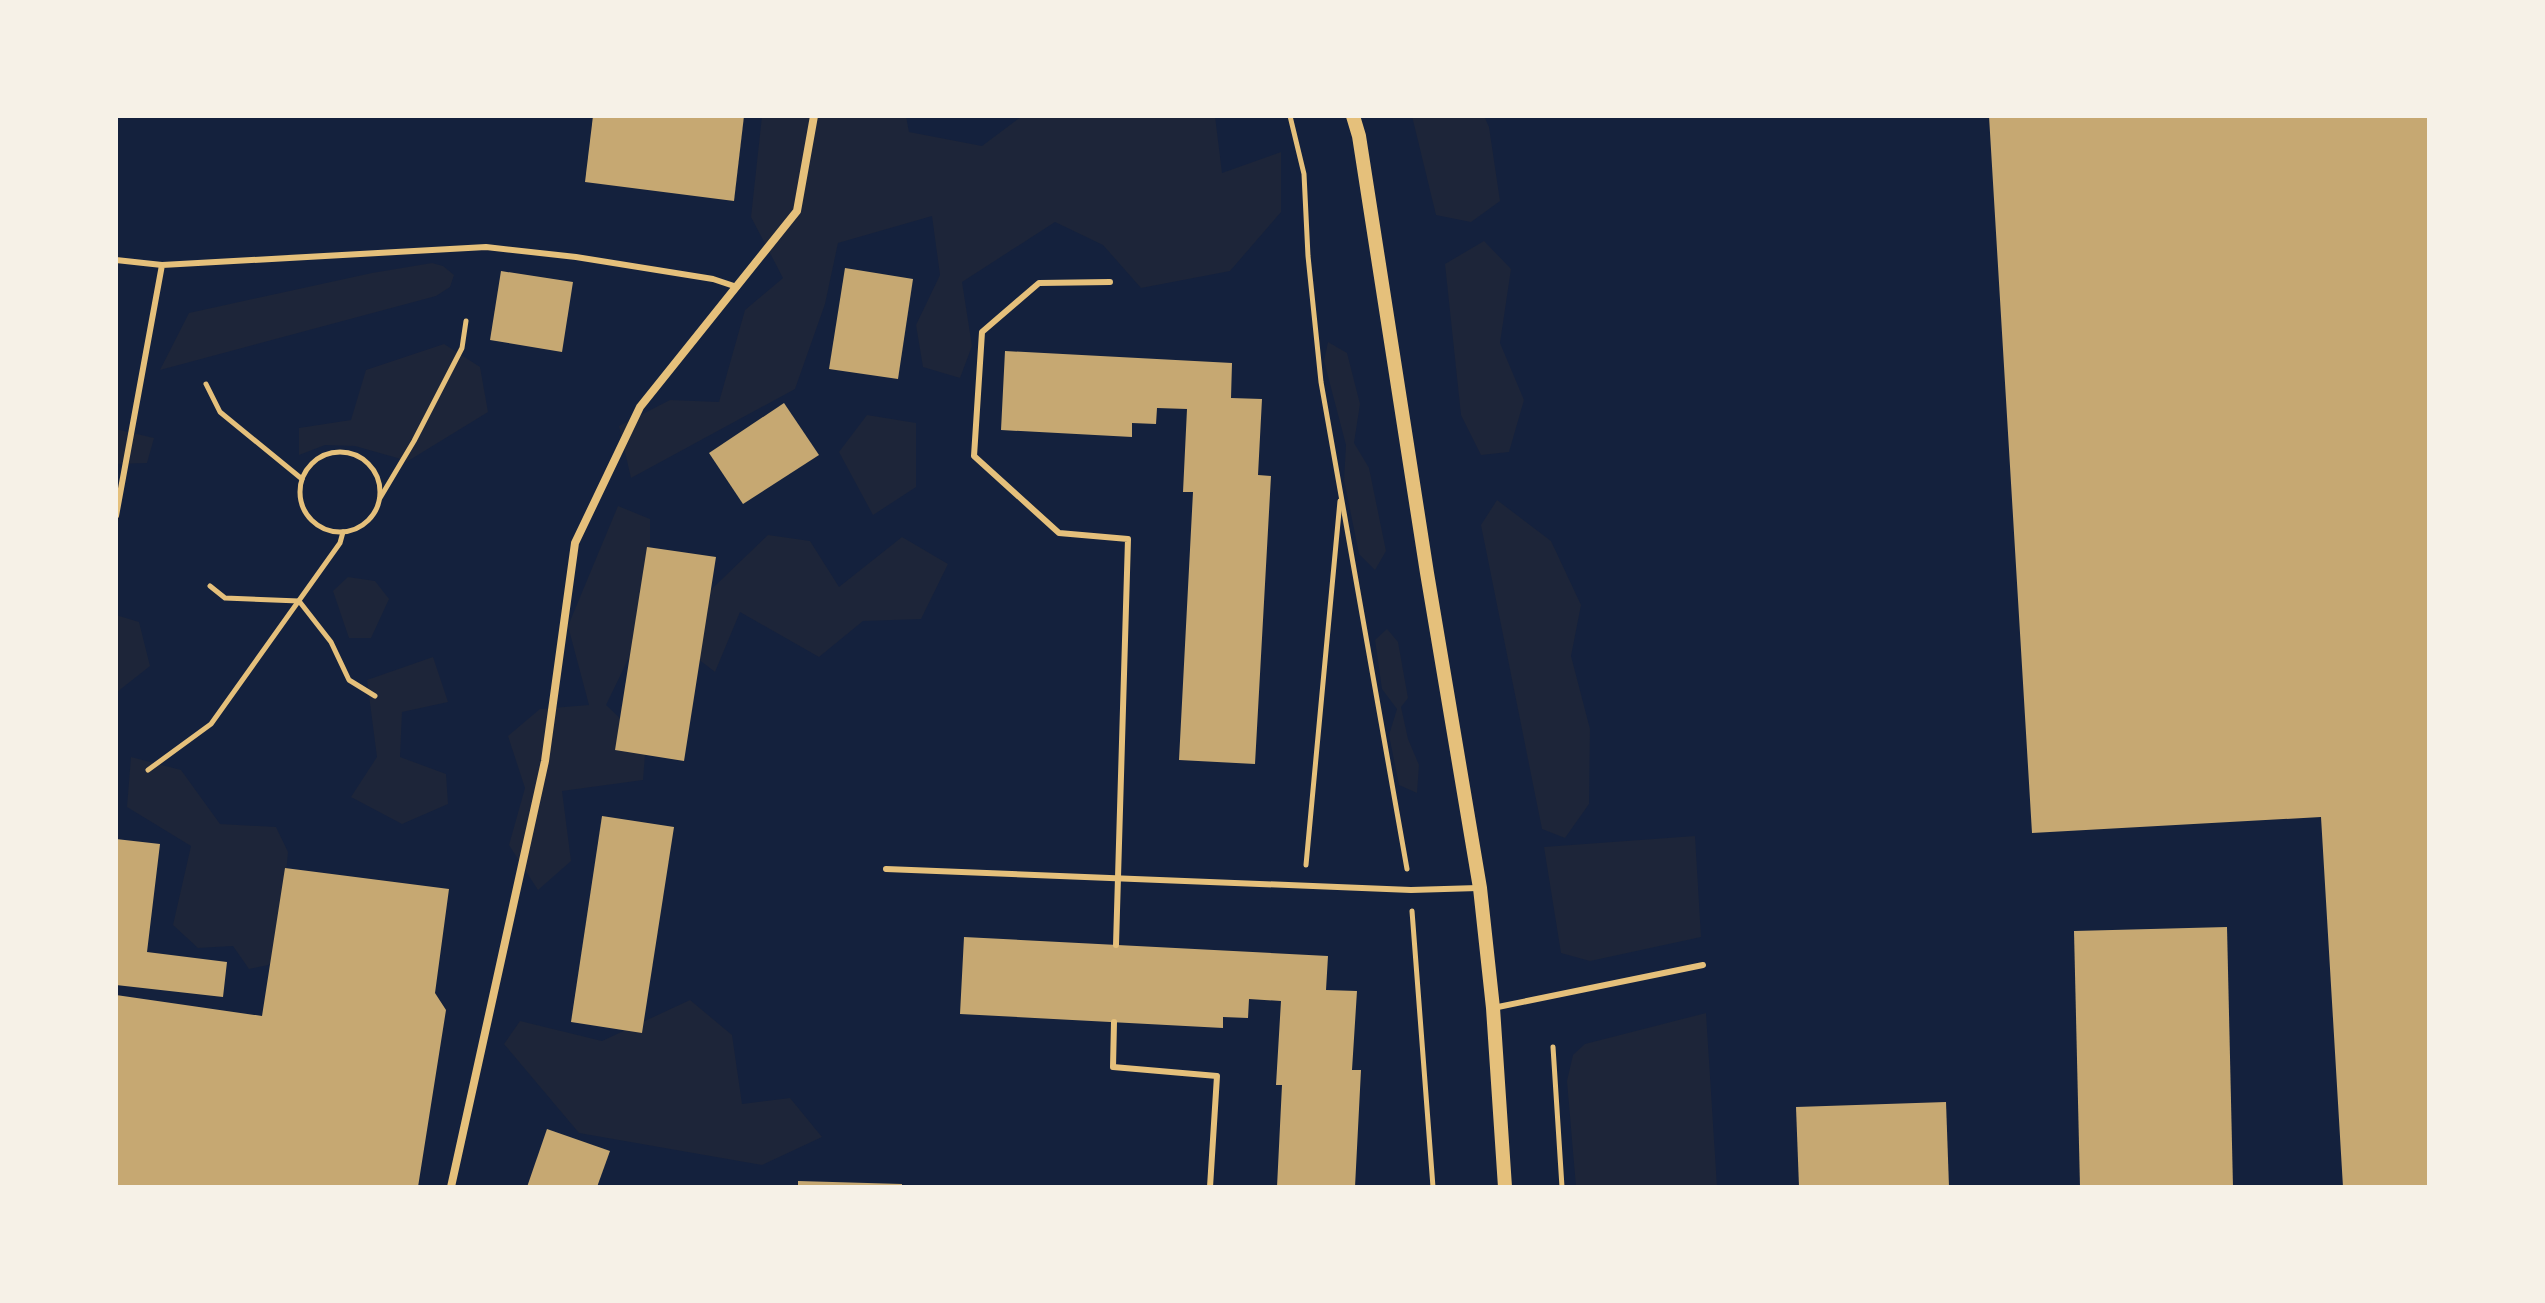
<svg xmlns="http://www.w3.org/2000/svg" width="2545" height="1303" font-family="Overpass,sans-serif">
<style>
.green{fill:#1d2539}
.building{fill:#c6a872}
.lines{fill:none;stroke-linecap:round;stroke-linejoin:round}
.path{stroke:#e5c07b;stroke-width:5}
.service{stroke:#e5c07b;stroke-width:6}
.minor{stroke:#e5c07b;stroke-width:8}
.tertiary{stroke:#e5c07b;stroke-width:14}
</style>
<rect width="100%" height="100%" fill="#14213d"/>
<g class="green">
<path d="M762,116H906L909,132L982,146L1022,116H1215L1222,173L1281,152V212L1230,271L1141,288L1103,245L1055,222L962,282L972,346L960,378L923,367L916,325L940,275L932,216L838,243L825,304L795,389L631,478L619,426L670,400L719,402L745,310L783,278L751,217Z"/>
<path d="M1412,116H1484L1489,127L1500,201L1471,222L1436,215Z"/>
<path d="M1484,241L1511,269L1500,343L1524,400L1509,452L1481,455L1461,415L1445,264Z"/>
<path d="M432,263L443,266L454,275L450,287L436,296L160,370L189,313L372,273Z"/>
<path d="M1328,342L1347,353L1360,404L1354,443L1369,468L1386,551L1375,570L1359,554L1344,480L1346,445L1324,361Z"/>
<path d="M444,344L480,367L488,412L408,461L355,446L325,445L299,455V428L351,420L366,370Z"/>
<path d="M867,415L916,423V487L873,515L839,452Z"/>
<path d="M116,429L154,438L147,463L116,464Z"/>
<path d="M1497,500L1551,541L1581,605L1571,656L1590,729L1589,804L1565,838L1542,829L1481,525Z"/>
<path d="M618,506L650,519V614L606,705L646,743L643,780L562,791L571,861L538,890L509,845L525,788L508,736L540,709L589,705L568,626Z"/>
<path d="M768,535L810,541L839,587L902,537L948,564L921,619L863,621L819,657L740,612L715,672L689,652L694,606Z"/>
<path d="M348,577L375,581L389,599L371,638H349L333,591Z"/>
<path d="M116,615L139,622L150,666L117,692Z"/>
<path d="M1387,629L1398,642L1408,698L1401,707L1408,739L1419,765L1417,793L1399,785L1389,735L1397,709L1382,689L1375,640Z"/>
<path d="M433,657L448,702L402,712L400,757L446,774L448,804L402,824L351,797L377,757L367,680Z"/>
<path d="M131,757L181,770L220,824L276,827L288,852L278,963L249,969L233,946L198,948L173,925L191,846L127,807Z"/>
<path d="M1695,836L1701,937L1590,961L1561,953L1544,847Z"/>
<path d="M690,1000L732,1035L742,1104L790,1098L822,1137L762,1165L579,1133L504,1044L520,1021L602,1041Z"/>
<path d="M1706,1013L1717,1187H1576L1567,1081L1573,1055L1585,1044Z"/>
</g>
<g class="building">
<path d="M593,116H744L734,201L585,182Z"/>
<path d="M1989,116H2429V1187H2343L2321,817L2032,833Z"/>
<path d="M845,268L913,279L898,379L829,369Z"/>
<path d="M501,271L573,282L562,352L490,340Z"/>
<path d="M1005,351L1232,363L1231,398L1262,399L1258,475L1271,476L1255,764L1179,760L1193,492H1183L1187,409L1157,408L1156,424L1132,423V437L1001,430Z"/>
<path d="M784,403L819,455L743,504L709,453Z"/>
<path d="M647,547L716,557L684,761L615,750Z"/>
<path d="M602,816L674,827L642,1033L571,1022Z"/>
<path d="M116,839L160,844L147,952L227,962L223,997L116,985Z"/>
<path d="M285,868L449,889L435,993L446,1010L418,1187H116V995L262,1016Z"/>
<path d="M2227,927L2233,1187H2080L2074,931Z"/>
<path d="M964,937L1328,956L1326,990L1357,991L1352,1070H1361L1355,1187H1277L1282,1085H1276L1281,1001L1249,999L1248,1018L1223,1017V1028L960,1014Z"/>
<path d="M1946,1102L1949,1187H1799L1796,1107Z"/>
<path d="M547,1129L610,1151L597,1187H527Z"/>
<path d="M798,1181L902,1184V1187H798Z"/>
</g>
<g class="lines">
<g class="path">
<path d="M1290,116L1304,174L1308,256L1321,382L1407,869"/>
<path d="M206,384L220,412L302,479"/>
<circle cx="340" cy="492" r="40"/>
<path d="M380,498L414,441L462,348L466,321"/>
<path d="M210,586L225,598L299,601L331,642L349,680L375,696"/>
<path d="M148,770L211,724L340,543L343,532"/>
<path d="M1306,865L1340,501"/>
<path d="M1412,911L1433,1187"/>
<path d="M1553,1047L1562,1187"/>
</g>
<g class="service">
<path d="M116,260L162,265"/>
<path d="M1110,282L1039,283L982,332L974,456L1059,533L1128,539L1116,945"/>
<path d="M116,516L162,265L486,247L576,257L713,279L737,287"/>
<path d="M886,869L1411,890L1478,888"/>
<path d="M1493,1008L1703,965"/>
<path d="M1114,1022L1113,1067L1217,1076L1210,1187"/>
</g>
<path class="minor" d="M451,1187L545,761L575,543L640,407L797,211L814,116"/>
<path class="tertiary" d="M1353,116L1359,136L1427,573L1480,888L1493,1008L1505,1187"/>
</g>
<rect width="2545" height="1303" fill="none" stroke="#f6f1e7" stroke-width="236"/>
</svg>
